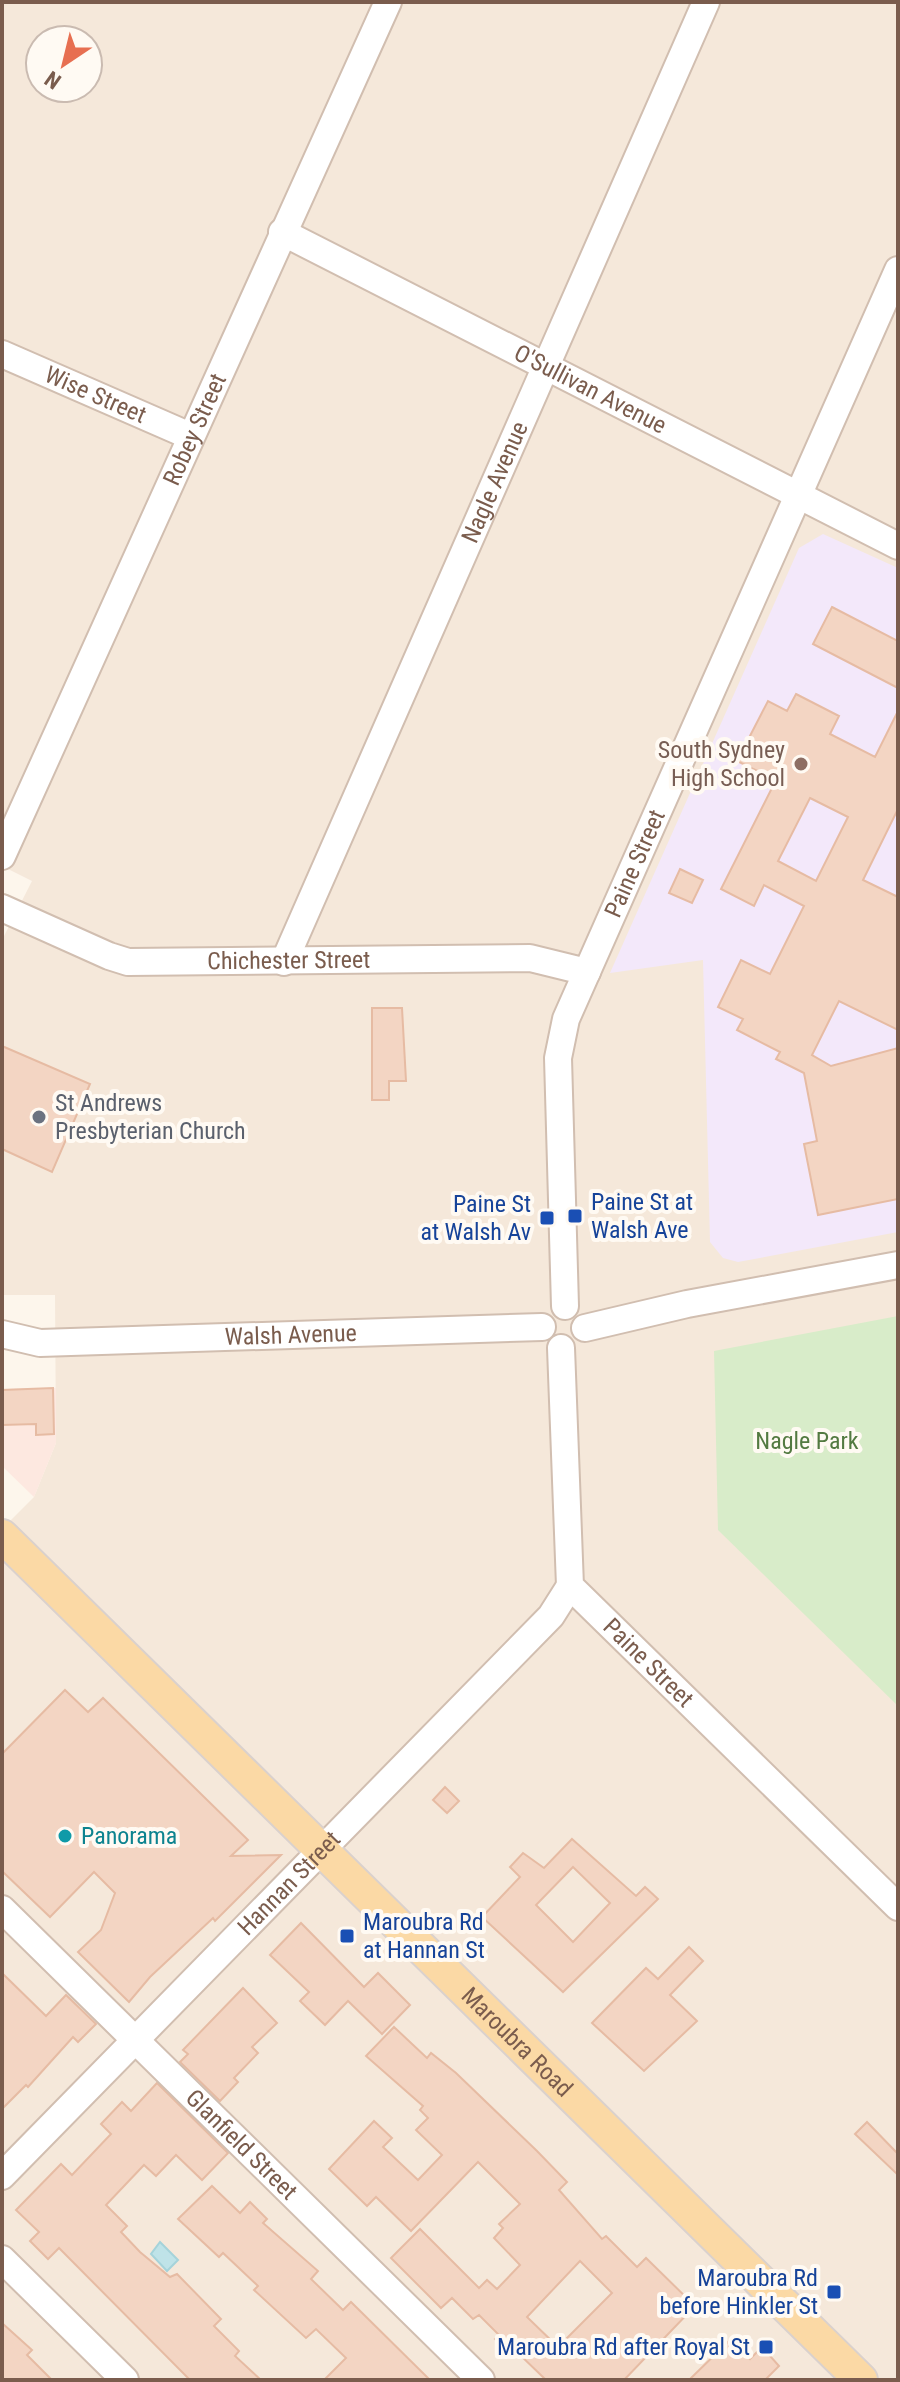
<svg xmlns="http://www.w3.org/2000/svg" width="900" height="2382" font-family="'Roboto Condensed',sans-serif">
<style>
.residential{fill:#f5e8da;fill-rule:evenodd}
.commercial{fill:#fde8e0}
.education{fill:#f3e8fa}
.green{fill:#d8ecc9}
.water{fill:#bfe3e8;stroke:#a5d3da;stroke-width:2}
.building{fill:#f3d5c3;stroke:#e6bba3;stroke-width:2;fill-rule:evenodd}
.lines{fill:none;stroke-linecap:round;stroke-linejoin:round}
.minor-casing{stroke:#d1beb0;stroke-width:30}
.major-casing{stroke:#dad1cd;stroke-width:36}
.minor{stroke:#fff;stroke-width:26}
.major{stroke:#fbd9a5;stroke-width:32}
.education-dot{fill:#8d6e63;stroke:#fffaf3;stroke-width:3}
.worship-dot{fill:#6b7280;stroke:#fffaf3;stroke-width:3}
.transit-dot{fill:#1a4fb4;stroke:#fffaf3;stroke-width:3}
.culture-dot{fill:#0f9aa8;stroke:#fffaf3;stroke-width:3}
.labels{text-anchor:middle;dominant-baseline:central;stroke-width:8;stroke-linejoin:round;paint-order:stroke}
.street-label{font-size:24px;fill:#7a5c4d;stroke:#fffaf3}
.education-label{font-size:24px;fill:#785e54;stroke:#fffaf3;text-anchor:end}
.worship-label{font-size:24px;fill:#5b616d;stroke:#fffaf3;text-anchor:start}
.transit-label{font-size:24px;fill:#164399;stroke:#fffaf3;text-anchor:end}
.park-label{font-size:24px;fill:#537a41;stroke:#fffaf3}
.culture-label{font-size:24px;fill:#0d838f;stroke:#fffaf3;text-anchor:start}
</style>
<rect width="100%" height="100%" fill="#fdf6ec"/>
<path class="residential" d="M2,2H898V2380H2V1529L34,1497L56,1443L55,1295H2V940L32,881L2,866ZM40,40H88V88H40Z"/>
<path class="commercial" d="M56,1388V1443L34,1497L2,1466V1389Z"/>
<path class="education" d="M823,534L898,568V1232L738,1262L723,1258L710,1242L703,960L610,973L799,548Z"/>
<path class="green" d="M898,1316V1706L718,1530L714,1351Z"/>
<path class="water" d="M160,2242L178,2260L167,2271L151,2254Z"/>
<g class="building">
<path d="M832,607L898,641V688L813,644Z"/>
<path d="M796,694L839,716L830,734L875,757L898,711V809L863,880L898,897V1030L839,1001L812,1055L831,1066L898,1048V1199L818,1215L804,1144L817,1141L804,1073L776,1059L780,1052L737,1030L743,1019L718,1007L741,960L770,974L804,906L764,885L754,906L721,889L776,780L737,761L768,701L787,711ZM810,798L848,817L816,881L778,861Z"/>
<path d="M680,869L703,880L692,903L669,893Z"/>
<path d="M372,1008H402L406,1081H389V1100H372Z"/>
<path d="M2,1046L90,1084L52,1172L2,1149Z"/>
<path d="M53,1388L54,1434L36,1435V1424L2,1425V1390Z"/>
<path d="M65,1690L88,1712L103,1698L248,1840L231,1856L281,1855L215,1921L213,1918L150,1977L129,2002L78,1952L101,1930L115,1893L94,1872L50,1917L2,1871V1754Z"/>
<path d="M445,1787L459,1801L447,1813L433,1800Z"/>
<path d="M572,1839L636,1896L645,1887L658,1899L563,1992L482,1917L520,1877L510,1867L523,1853L544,1868ZM573,1867L610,1903L573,1942L536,1905Z"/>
<path d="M301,1923L364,1987L378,1973L410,2005L382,2034L348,2001L325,2025L300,2001L309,1992L270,1955Z"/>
<path d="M689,1947L703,1961L670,1995L697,2021L644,2071L592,2023L646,1968L658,1979Z"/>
<path d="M2,1973L46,2016L66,1995L96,2024L78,2042L73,2037L28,2087L26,2085L2,2109Z"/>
<path d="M243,1988L277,2023L252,2047L258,2053L234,2078L238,2082L220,2101L180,2062L188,2054L183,2050Z"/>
<path d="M394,2027L427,2058L431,2053L456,2073L537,2151L567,2182L559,2190L602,2239L606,2236L637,2267L646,2258L695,2306L624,2380H546L517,2352L513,2357L495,2339L499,2335L479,2315L473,2319L452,2298L441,2308L391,2258L420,2229L479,2288L487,2280L497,2289L520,2265L494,2238L503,2228L499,2224L520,2204L478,2162L411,2231L376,2197L367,2206L329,2169L374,2121L392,2138L383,2147L418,2180L442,2155L416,2130L428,2118L420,2110L423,2106L366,2056ZM580,2261L612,2293L558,2347L527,2317Z"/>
<path d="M157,2083L228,2153L202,2180L176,2155L156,2176L144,2165L106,2205L127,2226L121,2232L140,2252L170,2277L177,2274L221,2319L214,2326L239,2351L235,2356L261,2380H190L59,2248L48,2259L30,2241L39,2232L16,2210L61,2164L72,2175L111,2134L101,2124L122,2102L131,2111Z"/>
<path d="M867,2122L898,2154V2175L855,2134Z"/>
<path d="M212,2186L240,2213L250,2202L267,2219L263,2223L318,2271L311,2279L343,2310L351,2302L430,2380H324L346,2358L316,2329L306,2338L254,2290L258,2286L223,2253L219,2257L178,2219Z"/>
<path d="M2,2323L32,2350L27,2355L52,2380H2Z"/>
<path d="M730,2340L750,2359L762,2347L779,2366L765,2380H689Z"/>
</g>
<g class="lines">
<defs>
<g id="minor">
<path id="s1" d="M282,232L898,546"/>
<path id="s2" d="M2,354L190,436"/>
<path id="s3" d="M2,856L388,2"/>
<path id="s4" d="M2,908L109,956L128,962L530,958L587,972"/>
<path id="s5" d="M284,962L706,2"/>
<path id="s6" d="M565,1306L558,1058L566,1019L898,270"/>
<path d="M585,1328L687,1304L898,1265"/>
<path id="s7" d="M2,1334L40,1343L542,1327"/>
<path id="s8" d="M561,1348L570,1586L898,1907"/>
<path id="s9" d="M2,1909L481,2380"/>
<path id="s10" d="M2,2176L551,1616L570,1586"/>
<path d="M2,2259L125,2380"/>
</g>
<g id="major">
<path id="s11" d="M2,1536L861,2380"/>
</g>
</defs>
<use href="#minor" class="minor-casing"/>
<use href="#major" class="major-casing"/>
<use href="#minor" class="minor"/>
<use href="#major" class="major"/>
</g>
<circle class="education-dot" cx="801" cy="764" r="8"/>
<circle class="worship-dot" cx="39" cy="1117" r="8"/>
<g class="transit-dot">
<rect x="567" y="1208" width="16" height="16" rx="4"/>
<rect x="539" y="1210" width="16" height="16" rx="4"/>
<rect x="339" y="1928" width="16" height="16" rx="4"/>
<rect x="826" y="2284" width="16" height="16" rx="4"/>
<rect x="758" y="2339" width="16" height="16" rx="4"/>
</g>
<circle class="culture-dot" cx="65" cy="1836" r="8"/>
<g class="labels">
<g class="street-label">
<text stroke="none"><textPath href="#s1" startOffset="346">O'Sullivan Avenue</textPath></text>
<text stroke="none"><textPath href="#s2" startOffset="102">Wise Street</textPath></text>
<text stroke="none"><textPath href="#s3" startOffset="468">Robey Street</textPath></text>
<text stroke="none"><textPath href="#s5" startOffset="524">Nagle Avenue</textPath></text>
<text stroke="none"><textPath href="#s6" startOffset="458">Paine Street</textPath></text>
<text stroke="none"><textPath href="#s4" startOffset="298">Chichester Street</textPath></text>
<text stroke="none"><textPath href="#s7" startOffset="290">Walsh Avenue</textPath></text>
<text stroke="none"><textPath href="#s8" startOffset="348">Paine Street</textPath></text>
<text stroke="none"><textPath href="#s10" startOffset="410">Hannan Street</textPath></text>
<text stroke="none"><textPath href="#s11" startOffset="722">Maroubra Road</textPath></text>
<text stroke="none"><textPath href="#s9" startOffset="336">Glanfield Street</textPath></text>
</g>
<g class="education-label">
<text x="785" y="750">South Sydney<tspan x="785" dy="28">High School</tspan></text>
</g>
<g class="worship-label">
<text x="55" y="1103">St Andrews<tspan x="55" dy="28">Presbyterian Church</tspan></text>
</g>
<g class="transit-label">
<text x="591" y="1202" text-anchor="start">Paine St at<tspan x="591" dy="28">Walsh Ave</tspan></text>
<text x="531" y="1204">Paine St<tspan x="531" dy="28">at Walsh Av</tspan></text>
<text x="363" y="1922" text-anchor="start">Maroubra Rd<tspan x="363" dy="28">at Hannan St</tspan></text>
<text x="818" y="2278">Maroubra Rd<tspan x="818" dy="28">before Hinkler St</tspan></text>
<text x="750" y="2347">Maroubra Rd after Royal St</text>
</g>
<g class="park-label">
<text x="807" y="1441">Nagle Park</text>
</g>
<g class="culture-label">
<text x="81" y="1836">Panorama</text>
</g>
</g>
<rect width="900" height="2382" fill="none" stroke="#7a5c4d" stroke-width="8"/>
<g transform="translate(64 64) rotate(215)"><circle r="38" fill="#fffaf3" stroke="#cabbb1" stroke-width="2"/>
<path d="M0-6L14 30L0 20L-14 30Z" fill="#e76f51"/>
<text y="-12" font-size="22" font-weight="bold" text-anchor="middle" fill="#7a5c4d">N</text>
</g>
</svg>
